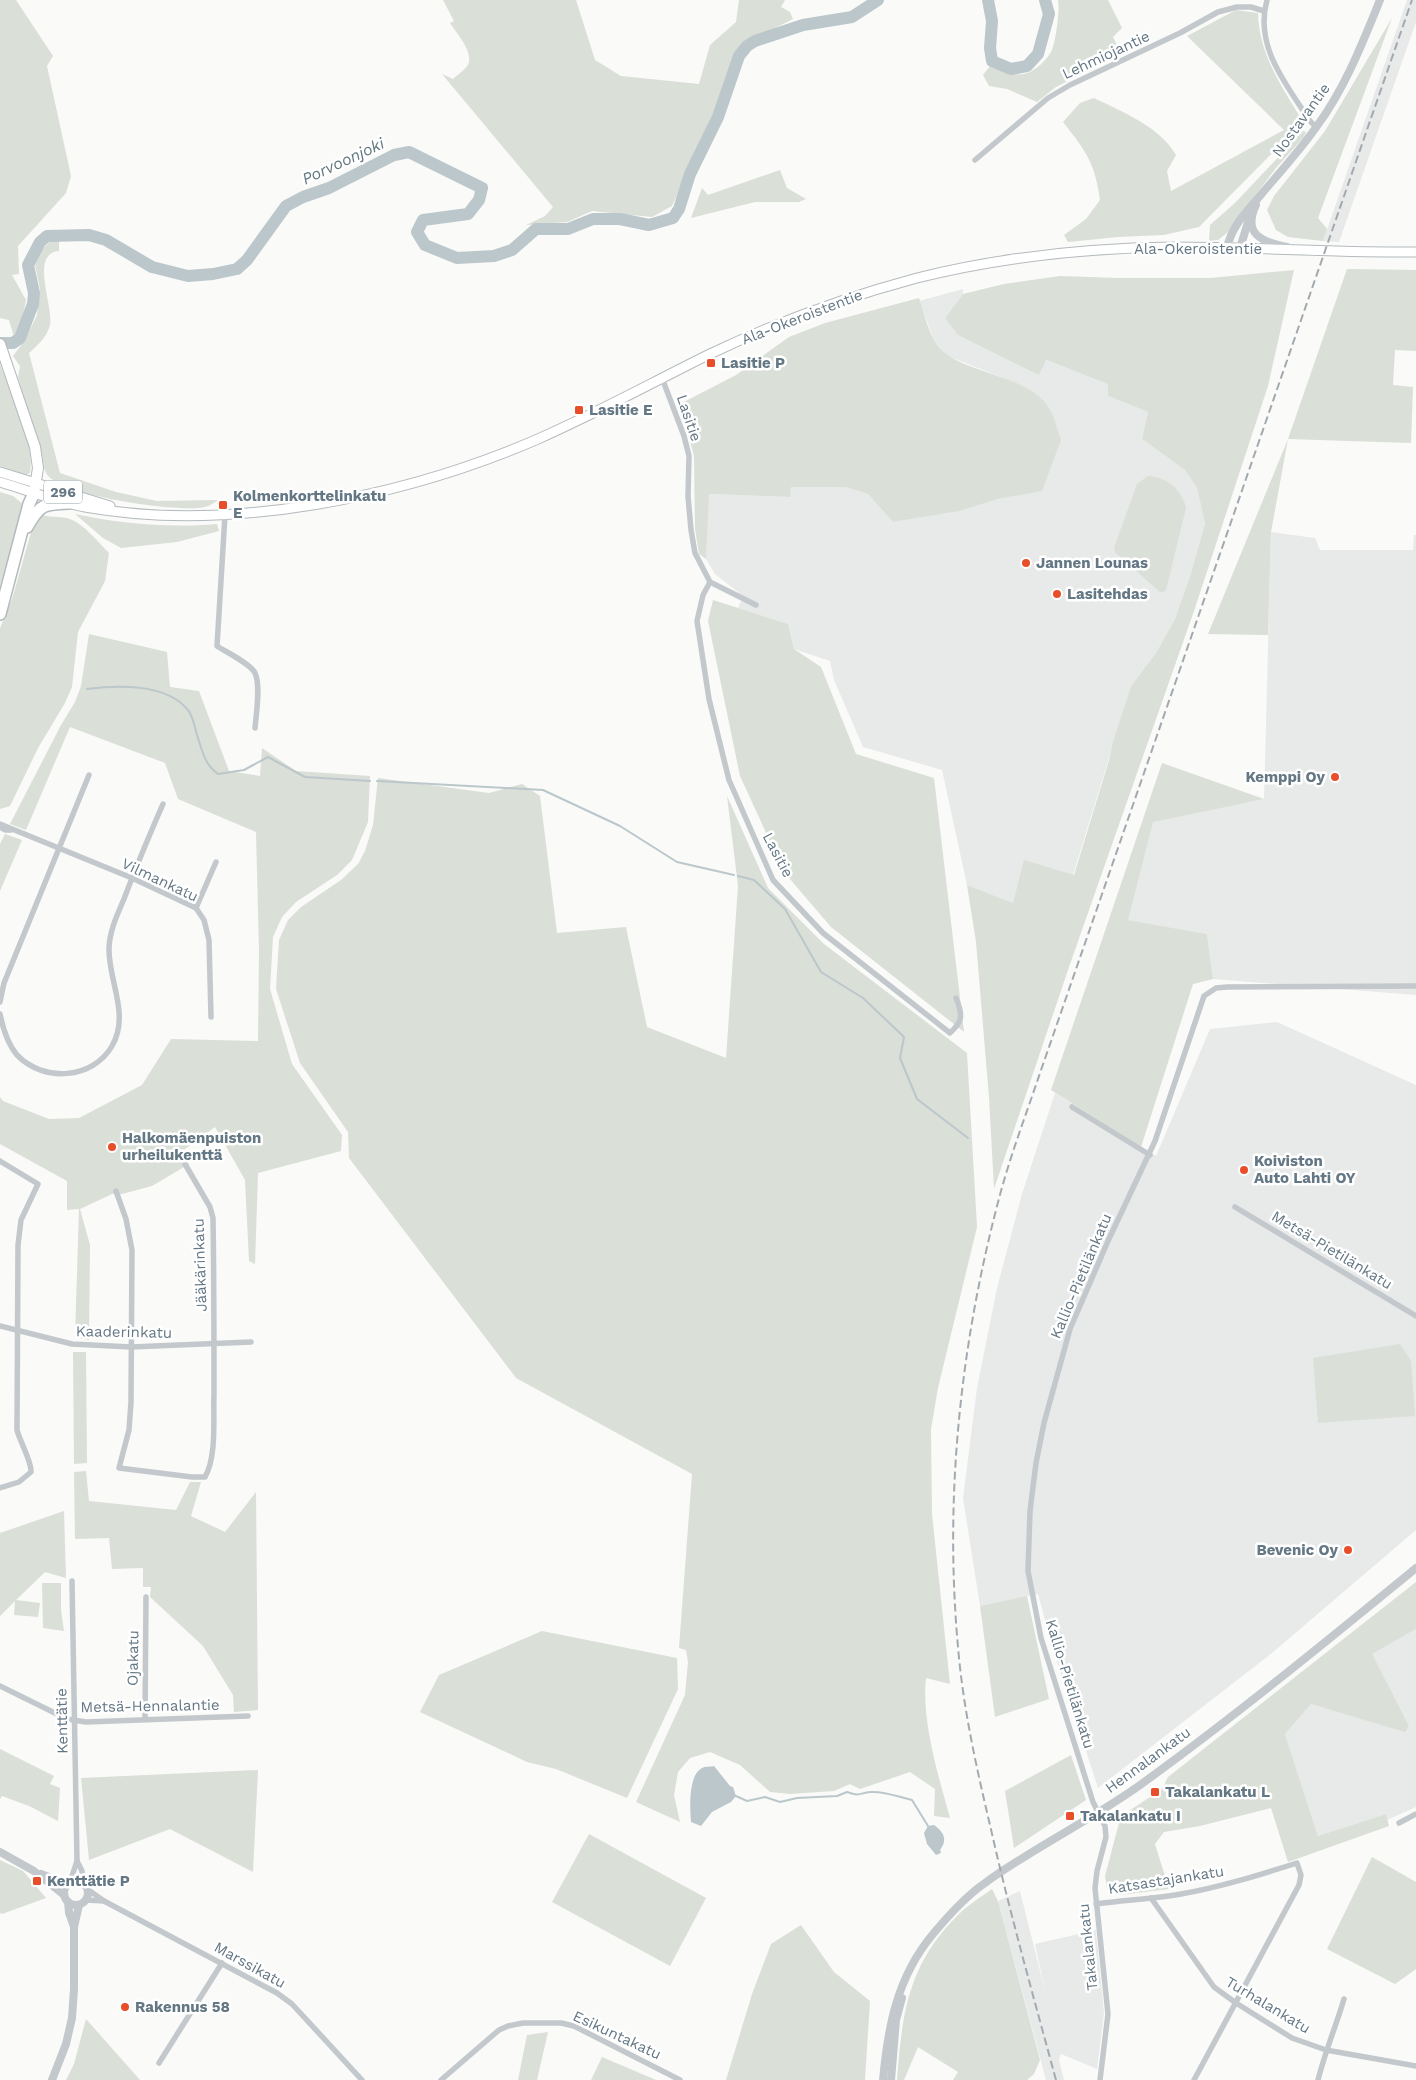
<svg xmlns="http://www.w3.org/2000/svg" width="1416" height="2080" font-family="'Work Sans',sans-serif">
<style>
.built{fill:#e8e9e9}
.green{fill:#dadfd7}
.water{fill:#bbc7cb}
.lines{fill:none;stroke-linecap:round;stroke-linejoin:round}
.stream{stroke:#bbc7cb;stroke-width:2}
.river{stroke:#bbc7cb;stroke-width:12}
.primary-casing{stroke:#b4babe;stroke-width:11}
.trunk-casing{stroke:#b4b9bd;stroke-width:12}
.motorway-casing{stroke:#b4b9bd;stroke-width:14}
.minor{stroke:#c3c8cc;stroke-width:5.5}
.tertiary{stroke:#c3c8cc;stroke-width:8}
.primary{stroke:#fff;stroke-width:9}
.trunk{stroke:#fff;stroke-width:10}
.motorway{stroke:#fff;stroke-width:11}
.rail{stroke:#a2aab0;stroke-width:2;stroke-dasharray:8 4;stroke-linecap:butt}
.poi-dot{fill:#e84e2a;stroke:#fff;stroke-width:2}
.labels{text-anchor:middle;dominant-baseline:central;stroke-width:5;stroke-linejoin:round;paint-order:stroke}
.shield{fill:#fff;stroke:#92a0a9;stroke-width:1}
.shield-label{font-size:14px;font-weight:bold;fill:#647784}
.street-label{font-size:15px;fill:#647784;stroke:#fff}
.poi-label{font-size:15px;font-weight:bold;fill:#647784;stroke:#fff;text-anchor:start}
.water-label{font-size:16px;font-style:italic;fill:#5f767d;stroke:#fff}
</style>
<rect width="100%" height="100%" fill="#fafaf8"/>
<g class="built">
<path d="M1407,0H1416V22L1382,119L1339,242L1323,241Z"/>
<path d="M963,289V294L945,318L1039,374L1045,360L1109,384L1108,396L1148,412L1142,439L1185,470L1197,488L1205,522L1190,576L1175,619L1156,653L1131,686L1073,875L1013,903L967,885L942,770L863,747L834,680L830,661L794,649L788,624L738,608L743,596L715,574L706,559L708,494L789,497L791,487H845L868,494L893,522L960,511L998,499L1042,490L1037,395L1011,381L945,355L935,342L919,301Z"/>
<path d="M1271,532L1315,538L1320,550H1413L1414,535H1416V995L1213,979L1207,934L1127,920L1153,821L1264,799Z"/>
<path d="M1277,1022L1416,1085V1530L1272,1653L1098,1788L1052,1646L1038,1594L980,1606L963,1498L977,1388L997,1288L1022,1194L1055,1093L1156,1156L1210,1029Z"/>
<path d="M1416,1629V1807L1387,1820L1386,1814L1318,1836L1285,1734L1311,1704L1405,1731L1409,1726L1371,1654Z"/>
<path d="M1020,1891L1045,1991L1035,1944L1096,1930L1104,2013L1097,2069L1061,2054L1059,2060L1064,2080H1046L998,1901Z"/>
</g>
<g class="green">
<path d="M0,0H16L53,56L47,66L71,176L66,193L18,246L19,274L12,275L26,300L20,331L14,337L9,320L0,318Z"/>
<path d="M443,0H576L595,60L621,76L699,84L710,45L736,22L739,0H785L781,7L790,12L793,19L743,44L734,54L714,116L672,206L652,217L592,211L567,222L526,225L545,216L553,207L442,74L453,79C457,75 465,70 468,65C474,52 457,34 450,23L454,21Z"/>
<path d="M1058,0H1108L1122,28L1113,37L1121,54L1056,87L1037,102L1007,89L989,86L983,75L990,66C1001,70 1012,76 1023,74C1034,73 1048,59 1052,50C1056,40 1060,10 1058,0Z"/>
<path d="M1236,10L1258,13C1259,55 1282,87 1303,122L1199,227L1164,235L1118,237L1068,242L1064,235L1086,219L1100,200C1095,163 1086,151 1063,122L1080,103L1094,98C1123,112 1160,127 1176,155L1167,171L1171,191L1284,130L1187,36Z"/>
<path d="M1392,18L1318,218L1327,229L1323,241L1288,237L1276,230L1267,210L1274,196L1325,131Z"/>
<path d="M1303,131L1306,132L1304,137L1276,168L1227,233L1218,240L1209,241L1210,225L1235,203Z"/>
<path d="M780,170L787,188L806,199L799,202H755L691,218L702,188L708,195Z"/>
<path d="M53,239L59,240V251C29,253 54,307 50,325C47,337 38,345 29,353L60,473L116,492L157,501L218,500C214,503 209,506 205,507C179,513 59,496 46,473C43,467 43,457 41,451C34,426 25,402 18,377L20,366L13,356L25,340L37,315L40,289L35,265L41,250Z"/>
<path d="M1347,269L1416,270V351L1395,350L1393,385L1413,387L1411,443L1288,439L1271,532L1268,635L1208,634L1288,439Z"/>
<path d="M1294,270L1268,386L1194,611L1069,967L994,1189L989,1097L976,942L967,885L1013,903L1024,860L1074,875L1109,760L1113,742L1131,686L1156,653L1175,619L1190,576L1205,523L1197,488L1185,470L1142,439L1148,412L1108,396V384L1046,360L1039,375L958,335L945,318L963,294L1004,284L1060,276L1118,278H1211Z"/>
<path d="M919,298C925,315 930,342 945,353C971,374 1031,377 1049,408C1055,417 1057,430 1061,440L1042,491L998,499L960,511L893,522L868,494L845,487H791L790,497L709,494L706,559L699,554L695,529L694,456L680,404L736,375L789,337L825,323Z"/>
<path d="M0,364C10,392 36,445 30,473L26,475L0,466Z"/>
<path d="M1148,476C1167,477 1182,490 1186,508L1166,590L1163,592H1160L1115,552L1114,548L1137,484Z"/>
<path d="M0,492L13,496L23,504L0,586Z"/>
<path d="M39,513C49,519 59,515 70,519C85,525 98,542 109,553L105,581L78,632L72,687L65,703L38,748L10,806L0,809V628L12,599L32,529Z"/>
<path d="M75,514C122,524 169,528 217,524L219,531L177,542L121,548L103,538Z"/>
<path d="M713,600L788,624L794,649L821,667L856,754L934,778L964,1032L831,927L784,872L740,776L708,621Z"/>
<path d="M89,634L167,652L170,687L199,691L229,771L260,776L262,748L296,771L370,776L368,822L352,860L337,875L296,902L282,917L273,937L270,989L292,1064L342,1135L341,1151L258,1173L255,1264L249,1261L245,1180L215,1127L181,1152L189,1164L152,1186L122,1194H112L80,1209L90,1245L89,1340L75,1337L79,1209L67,1210V1181L0,1144V1097L3,1101L49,1119L79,1118L142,1085L171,1039L258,1041L259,950L256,832L178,799L165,763L70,727L26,830L10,824L61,725L75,702L81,686Z"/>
<path d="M1162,763L1264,799L1153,822L1128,920L1207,934L1213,979L1193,984L1141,1147L1051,1090Z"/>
<path d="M378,778L489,793L522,784L540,796L557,933L626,927L647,1027L726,1058L738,886L727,796L768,888L824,944L967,1053L977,1227L938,1388L931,1429L932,1514L950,1684L926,1678C921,1720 939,1778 950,1818L934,1816L935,1789L910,1772L860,1789L850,1784L834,1791L790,1794L770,1792L740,1765L710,1752L690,1758L678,1772L674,1795L680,1822L636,1802L685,1695L688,1662L686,1650L679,1648L692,1474L516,1378L349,1158L348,1132L300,1063L276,989L279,940L288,920L301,907L341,880L358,864L365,851L373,825Z"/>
<path d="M5,834L22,840L0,891V844Z"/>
<path d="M1400,1344L1411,1361L1415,1416L1318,1423L1313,1358Z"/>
<path d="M73,1352H86L87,1463L74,1464Z"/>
<path d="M86,1471L89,1501L176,1510L190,1482H201L191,1516L225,1532L256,1492L258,1710L234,1712L233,1695L203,1646L150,1597L151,1587H143V1568L112,1569L109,1538L75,1539L74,1472Z"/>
<path d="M64,1511L66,1578L45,1572L16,1600L40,1603L38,1617L14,1615L15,1601L0,1616V1533Z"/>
<path d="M1416,1582V1629L1372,1654L1409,1726L1405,1732L1311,1704L1285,1734L1318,1836L1386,1814L1389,1826L1288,1862L1271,1808L1200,1826L1164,1832L1155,1844L1169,1889L1120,1895L1110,1892L1107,1889L1105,1876L1119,1823L1123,1815L1162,1789L1168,1777Z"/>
<path d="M42,1583H61V1610L64,1631L43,1628Z"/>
<path d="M1027,1596L1049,1699L995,1717L980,1606Z"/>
<path d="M542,1631L677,1658L678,1689L627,1798L556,1769L527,1762L420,1712L439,1675Z"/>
<path d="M0,1749L54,1776L50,1784L60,1788L58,1821L29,1806L2,1796L0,1799Z"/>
<path d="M1071,1755L1086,1800L1014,1848L1005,1791Z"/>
<path d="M258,1770L253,1872L170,1829L89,1860L81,1778Z"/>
<path d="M589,1834L706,1898L670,1966L552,1902Z"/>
<path d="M1372,1857L1416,1882V1969L1395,1984L1327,1949Z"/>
<path d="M0,1860L23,1871L46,1898L2,1914L0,1913Z"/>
<path d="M992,1889L998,1901L1040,2060L1034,2074L1027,2080H953L958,2072L918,2047L904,2080H897C902,2014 908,1964 958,1915C968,1905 981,1897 992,1889Z"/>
<path d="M801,1925L834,1972L870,2001L865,2080H726L752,1994L771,1944Z"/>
<path d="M86,2019L140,2080H66L74,2064Z"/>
<path d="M548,2032L537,2080H518L527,2035Z"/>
<path d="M602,2057L656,2080H591Z"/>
</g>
<g class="water">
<path d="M714,1766L730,1786L733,1787L736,1796L731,1802L712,1812L701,1826L691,1822C690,1809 688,1775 702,1768C705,1766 711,1767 714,1766Z"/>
<path d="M934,1825C944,1832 948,1840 940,1850L941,1853L936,1855L927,1844L924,1833L928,1826Z"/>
</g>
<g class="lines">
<g class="stream">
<path d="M87,689C117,685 166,683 188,710C193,716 195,728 197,735C203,752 204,764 218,774L244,770L268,757L305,777L370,781"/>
<path d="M377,781L543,790L620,826L677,862L734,875"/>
<path d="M738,876L754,880L785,909L821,972L863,998L904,1037L900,1058L917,1099L968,1138"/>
<path d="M736,1796L747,1801L765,1797L780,1802L797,1798L837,1796L847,1792C862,1797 858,1793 871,1792C884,1791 899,1797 912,1800L928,1826"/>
</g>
<g class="river">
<path d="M988,0L992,21L990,48L992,61L1011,69L1027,66L1038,54L1049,14L1045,0"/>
<path d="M0,343H13L20,338L33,304L34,293L28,265L40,242L47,236L89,235L106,240L152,267L188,276L213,274L237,269L247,260L286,206L303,197L329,188L394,155L409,152L482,188L479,200L468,214L423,220L417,232L425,245L457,258L494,256L512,250L536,229H568L593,219H620L649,225L673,218L679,209L690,174L718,117L739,56L747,46L755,41L803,25L852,17L878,0"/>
</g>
<defs>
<g id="primary">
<path d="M0,472L110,506"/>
<path d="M0,482C28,490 56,502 85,507C230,533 404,497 538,439C597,413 653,382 710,354C777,322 846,297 917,278C1001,257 1087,248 1173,247C1254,247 1335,253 1416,252"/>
</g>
<path id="trunk" d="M0,344L35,447L38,468L34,493"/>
<g id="motorway">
<path d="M27,527C40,504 43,504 69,503"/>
<path d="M0,614L29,504L34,493"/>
</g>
</defs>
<use href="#primary" class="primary-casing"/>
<use href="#trunk" class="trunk-casing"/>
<use href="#motorway" class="motorway-casing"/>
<g class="minor">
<path d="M1267,0C1254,46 1286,84 1310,121L1316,127"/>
<path d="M975,160L1048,98L1070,85L1180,33L1218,12L1237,7H1251L1264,11"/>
<path d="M662,378L684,436L689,456L688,496L691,530L695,553L710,582L756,605"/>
<path d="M225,515L217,646C226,652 251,664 255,673C261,685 256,715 255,728"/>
<path d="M710,582L703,595L697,621L709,699L729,780L773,880L823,933L950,1033C963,1021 963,1015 956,998"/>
<path d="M0,824L132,878L196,908L204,920L209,940L211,1017"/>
<path d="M0,827L5,830H11"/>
<path d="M196,908L216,862"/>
<path d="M0,1002L4,983L89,775"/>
<path d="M0,1014C3,1029 7,1043 17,1055C44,1083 93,1079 112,1046C130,1015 109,982 109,950C109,932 117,915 124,899C136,867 149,836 163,804"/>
<path d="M1072,1107L1150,1155"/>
<path d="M0,1161L38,1184L21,1220L18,1245L17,1430C20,1442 32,1462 31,1472L19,1482L0,1488"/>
<path d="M116,1191L126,1219L132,1250L131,1402L129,1430L119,1468L192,1477H205C217,1457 213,1417 214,1394C214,1335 214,1276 213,1218L210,1207L185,1164"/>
<path d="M1235,1207L1416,1316"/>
<path d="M0,1326L72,1344L131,1347L251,1342"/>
<path d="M72,1581L77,1861L82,1871V1883"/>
<path d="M0,1686L67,1719L86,1722L248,1716"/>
<path d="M145,1719L146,1597"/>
<path d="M1399,1823L1416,1814"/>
<path d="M70,1882L77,1861"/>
<path d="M87,1889L104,1901L277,1993L292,2004L362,2080"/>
<path d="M1151,1898L1214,1987L1236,2003L1292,2038L1326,2050L1416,2066"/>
<path d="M86,1900L104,1901"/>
<path d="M1096,1904C1125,1900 1153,1899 1181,1894C1221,1887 1259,1875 1297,1863L1301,1875L1299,1885L1194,2080"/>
<path d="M159,2063L222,1963"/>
<path d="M441,2080L499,2030L508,2026L523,2023H561L574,2026L680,2080"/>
<path d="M1100,2080L1108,2014L1095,1888L1097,1871L1106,1837L1105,1826L1093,1802L1041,1638L1028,1571L1030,1511L1036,1463L1044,1423L1070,1329L1108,1241L1155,1141L1204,996L1216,988L1227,987L1416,986"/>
<path d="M1318,2080C1325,2052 1336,2026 1344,1999"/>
</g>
<g class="tertiary">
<path d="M1256,205C1242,234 1262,242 1287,247"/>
<path d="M1227,248C1232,224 1249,210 1264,191C1282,170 1301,149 1317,126C1345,88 1362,44 1380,0"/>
<path d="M1240,248L1249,219"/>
<path d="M0,1852L34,1871L64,1895"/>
<path d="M41,1874L67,1884"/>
<circle cx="76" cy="1893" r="12"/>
<path d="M68,1902L69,1913L74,1927"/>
<path d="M52,2080L66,2044L72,2018L74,1989V1927L79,1905"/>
<path d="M883,2080C888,2026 897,1977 933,1934C948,1916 966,1896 985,1883C1037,1845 1096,1818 1147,1780C1239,1713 1328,1640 1416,1568"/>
<path d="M891,2080L896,2020L902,1998"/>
</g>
<use href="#primary" class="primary"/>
<use href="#trunk" class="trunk"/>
<use href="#motorway" class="motorway"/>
<path class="rail" d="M1056,2080C1033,1995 1009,1910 990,1825C976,1766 963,1707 958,1647C944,1493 961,1339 1001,1191C1012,1151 1027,1112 1040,1073L1412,0"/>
</g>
<g class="poi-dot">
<rect x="706" y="358" width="10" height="10" rx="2.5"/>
<rect x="574" y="405" width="10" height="10" rx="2.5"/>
<rect x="218" y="500" width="10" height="10" rx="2.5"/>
<circle cx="1026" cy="563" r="5"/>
<circle cx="1057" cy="594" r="5"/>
<circle cx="1335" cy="777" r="5"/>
<circle cx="112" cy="1147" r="5"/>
<circle cx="1244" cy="1170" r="5"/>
<circle cx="1348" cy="1550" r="5"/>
<rect x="1150" y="1787" width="10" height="10" rx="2.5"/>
<rect x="1065" y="1811" width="10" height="10" rx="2.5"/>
<rect x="32" y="1876" width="10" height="10" rx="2.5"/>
<circle cx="125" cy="2007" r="5"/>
</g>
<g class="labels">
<rect class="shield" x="44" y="480.5" width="38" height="23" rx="4"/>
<g class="shield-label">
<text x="63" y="492">296</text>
</g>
<g class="street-label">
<text transform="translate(1106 55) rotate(-25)">Lehmiojantie</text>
<text transform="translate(1301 120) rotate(-54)">Nostavantie</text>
<text x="1198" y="249">Ala-Okeroistentie</text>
<text transform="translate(802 317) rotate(-21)">Ala-Okeroistentie</text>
<text transform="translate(689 418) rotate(71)">Lasitie</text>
<text transform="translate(778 855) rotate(62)">Lasitie</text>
<text transform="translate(160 880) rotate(25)">Vilmankatu</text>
<text transform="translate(1332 1250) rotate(31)">Metsä-Pietilänkatu</text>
<text transform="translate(200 1265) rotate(-92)">Jääkärinkatu</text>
<text transform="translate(1081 1276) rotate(-67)">Kallio-Pietilänkatu</text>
<text transform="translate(124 1332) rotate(1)">Kaaderinkatu</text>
<text transform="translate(133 1658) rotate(-89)">Ojakatu</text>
<text transform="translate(1070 1684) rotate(73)">Kallio-Pietilänkatu</text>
<text transform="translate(150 1706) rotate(-1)">Metsä-Hennalantie</text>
<text transform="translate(62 1721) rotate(-91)">Kenttätie</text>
<text transform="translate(1148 1760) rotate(-36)">Hennalankatu</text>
<text transform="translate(1166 1880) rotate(-9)">Katsastajankatu</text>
<text transform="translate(1088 1947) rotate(-96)">Takalankatu</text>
<text transform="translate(250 1965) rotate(29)">Marssikatu</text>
<text transform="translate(1268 2005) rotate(31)">Turhalankatu</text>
<text transform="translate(617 2035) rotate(25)">Esikuntakatu</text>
</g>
<g class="poi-label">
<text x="721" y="363">Lasitie P</text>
<text x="589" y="410">Lasitie E</text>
<text x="233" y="496">Kolmenkorttelinkatu<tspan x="233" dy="17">E</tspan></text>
<text x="1036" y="563">Jannen Lounas</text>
<text x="1067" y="594">Lasitehdas</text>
<text x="1325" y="777" text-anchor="end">Kemppi Oy</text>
<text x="122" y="1138">Halkomäenpuiston<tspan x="122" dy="17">urheilukenttä</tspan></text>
<text x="1254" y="1161">Koiviston<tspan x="1254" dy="17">Auto Lahti OY</tspan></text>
<text x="1338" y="1550" text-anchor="end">Bevenic Oy</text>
<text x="1165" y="1792">Takalankatu L</text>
<text x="1080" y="1816">Takalankatu I</text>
<text x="47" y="1881">Kenttätie P</text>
<text x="135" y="2007">Rakennus 58</text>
</g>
<g class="water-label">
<text transform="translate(343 161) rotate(-25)">Porvoonjoki</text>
</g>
</g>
</svg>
